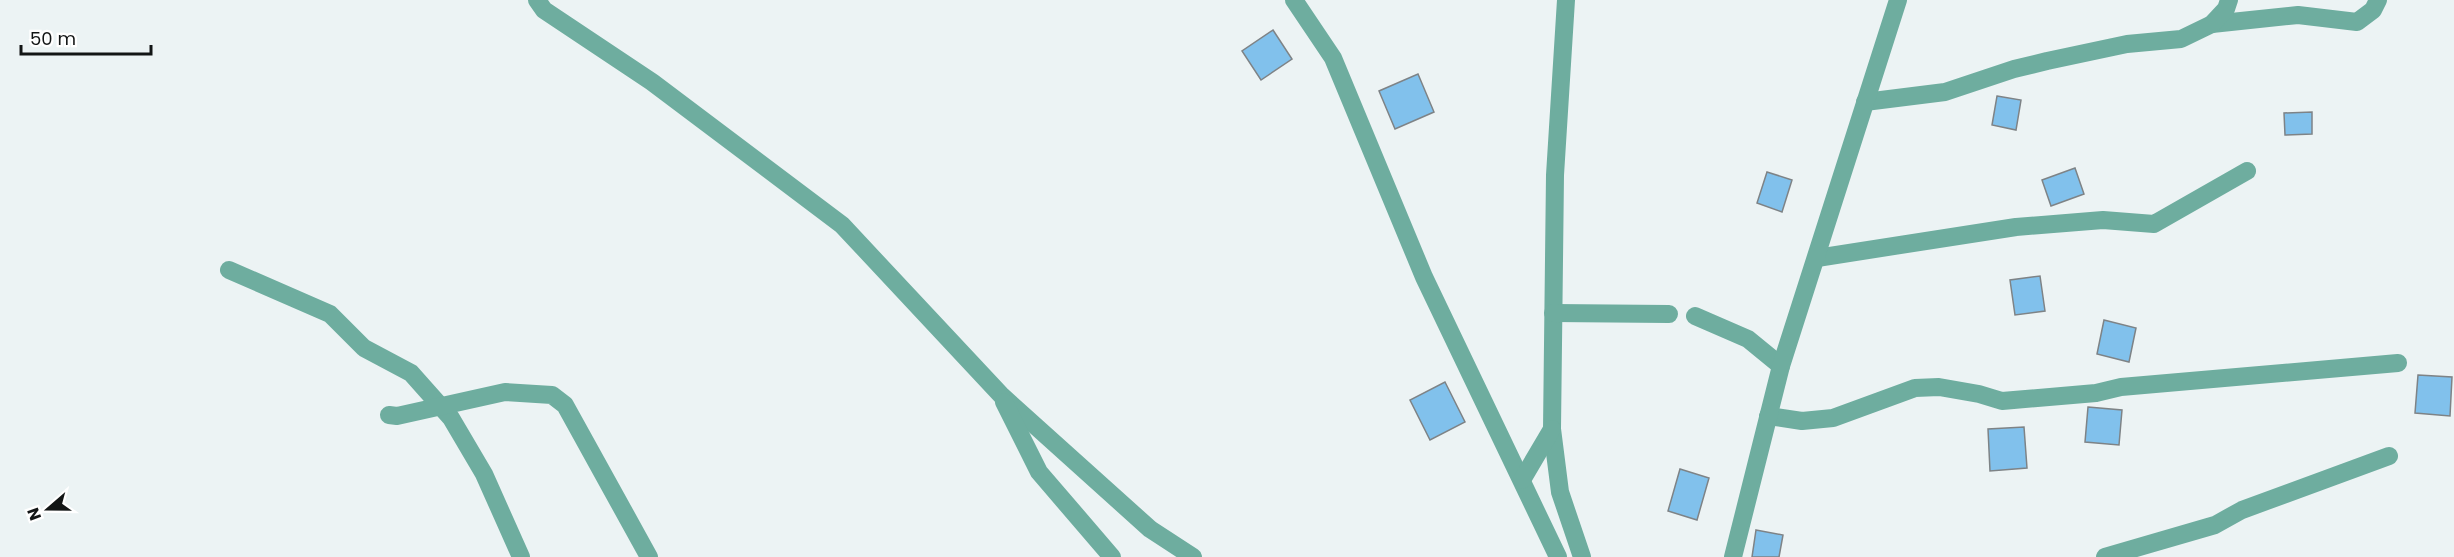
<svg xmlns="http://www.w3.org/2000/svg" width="2454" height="557" font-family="Poppins,sans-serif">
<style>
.building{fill:#81c1ec;stroke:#7e8386;stroke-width:1.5}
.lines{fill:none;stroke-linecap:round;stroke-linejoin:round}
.street{stroke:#6ead9f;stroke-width:18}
</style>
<rect width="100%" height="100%" fill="#ecf3f4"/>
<g class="building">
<path d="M1273,30L1292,59L1261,80L1242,51Z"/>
<path d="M1418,74L1434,112L1395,129L1379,91Z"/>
<path d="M1997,96L2021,100L2016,130L1992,125Z"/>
<path d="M2312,112V134L2285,135L2284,113Z"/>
<path d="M2075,168L2084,194L2051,206L2042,180Z"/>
<path d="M1767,172L1792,180L1782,212L1757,203Z"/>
<path d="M2040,276L2045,311L2015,315L2010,280Z"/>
<path d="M2104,320L2136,328L2129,362L2097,354Z"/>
<path d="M2418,375L2452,377L2450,416L2415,413Z"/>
<path d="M1445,382L1465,422L1430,440L1410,400Z"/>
<path d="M2088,407L2122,410L2119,445L2085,442Z"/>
<path d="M2024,427L2027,468L1990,471L1988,429Z"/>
<path d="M1680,469L1709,478L1697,520L1668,511Z"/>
<path d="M1756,530L1783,535L1779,557H1752Z"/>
</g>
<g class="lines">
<g class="street">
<path d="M537,0L544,10L652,82L842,225L1001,395L1150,529L1193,557"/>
<path d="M1294,0L1333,58L1424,277L1558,557"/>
<path d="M1566,0L1555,175L1552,429L1560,492L1582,557"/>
<path d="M2212,24L2298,15L2357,22L2373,10L2378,0"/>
<path d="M1865,102L1945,92L2014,69L2047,61L2127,44L2181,39L2212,24L2226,9L2229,0"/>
<path d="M1817,258L2016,227L2103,220L2154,224L2247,171"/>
<path d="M229,270L330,314L364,348L411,373L451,418L484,474L521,557"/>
<path d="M1553,313L1669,314"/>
<path d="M1695,316L1748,339L1781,366"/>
<path d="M1004,402L1039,472L1112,557"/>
<path d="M389,415L397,416L505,392L552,395L565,405L649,557"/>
<path d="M1768,416L1802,421L1833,418L1915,388L1939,387L1979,394L2002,401L2096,393L2121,387L2398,363"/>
<path d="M1522,480L1552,429"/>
<path d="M1733,557L1781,366L1898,0"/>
<path d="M2105,557L2215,525L2242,510L2389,456"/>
</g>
</g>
<g transform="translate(48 509) rotate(250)" stroke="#ffffff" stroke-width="4.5" paint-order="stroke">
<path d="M0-4.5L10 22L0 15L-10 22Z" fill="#121515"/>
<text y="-9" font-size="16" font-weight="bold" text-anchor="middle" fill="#121515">N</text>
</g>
<path d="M21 45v9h130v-9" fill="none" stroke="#121515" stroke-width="3"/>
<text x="30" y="45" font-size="18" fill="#121515" stroke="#ffffff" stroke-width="4.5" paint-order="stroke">50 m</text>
</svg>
